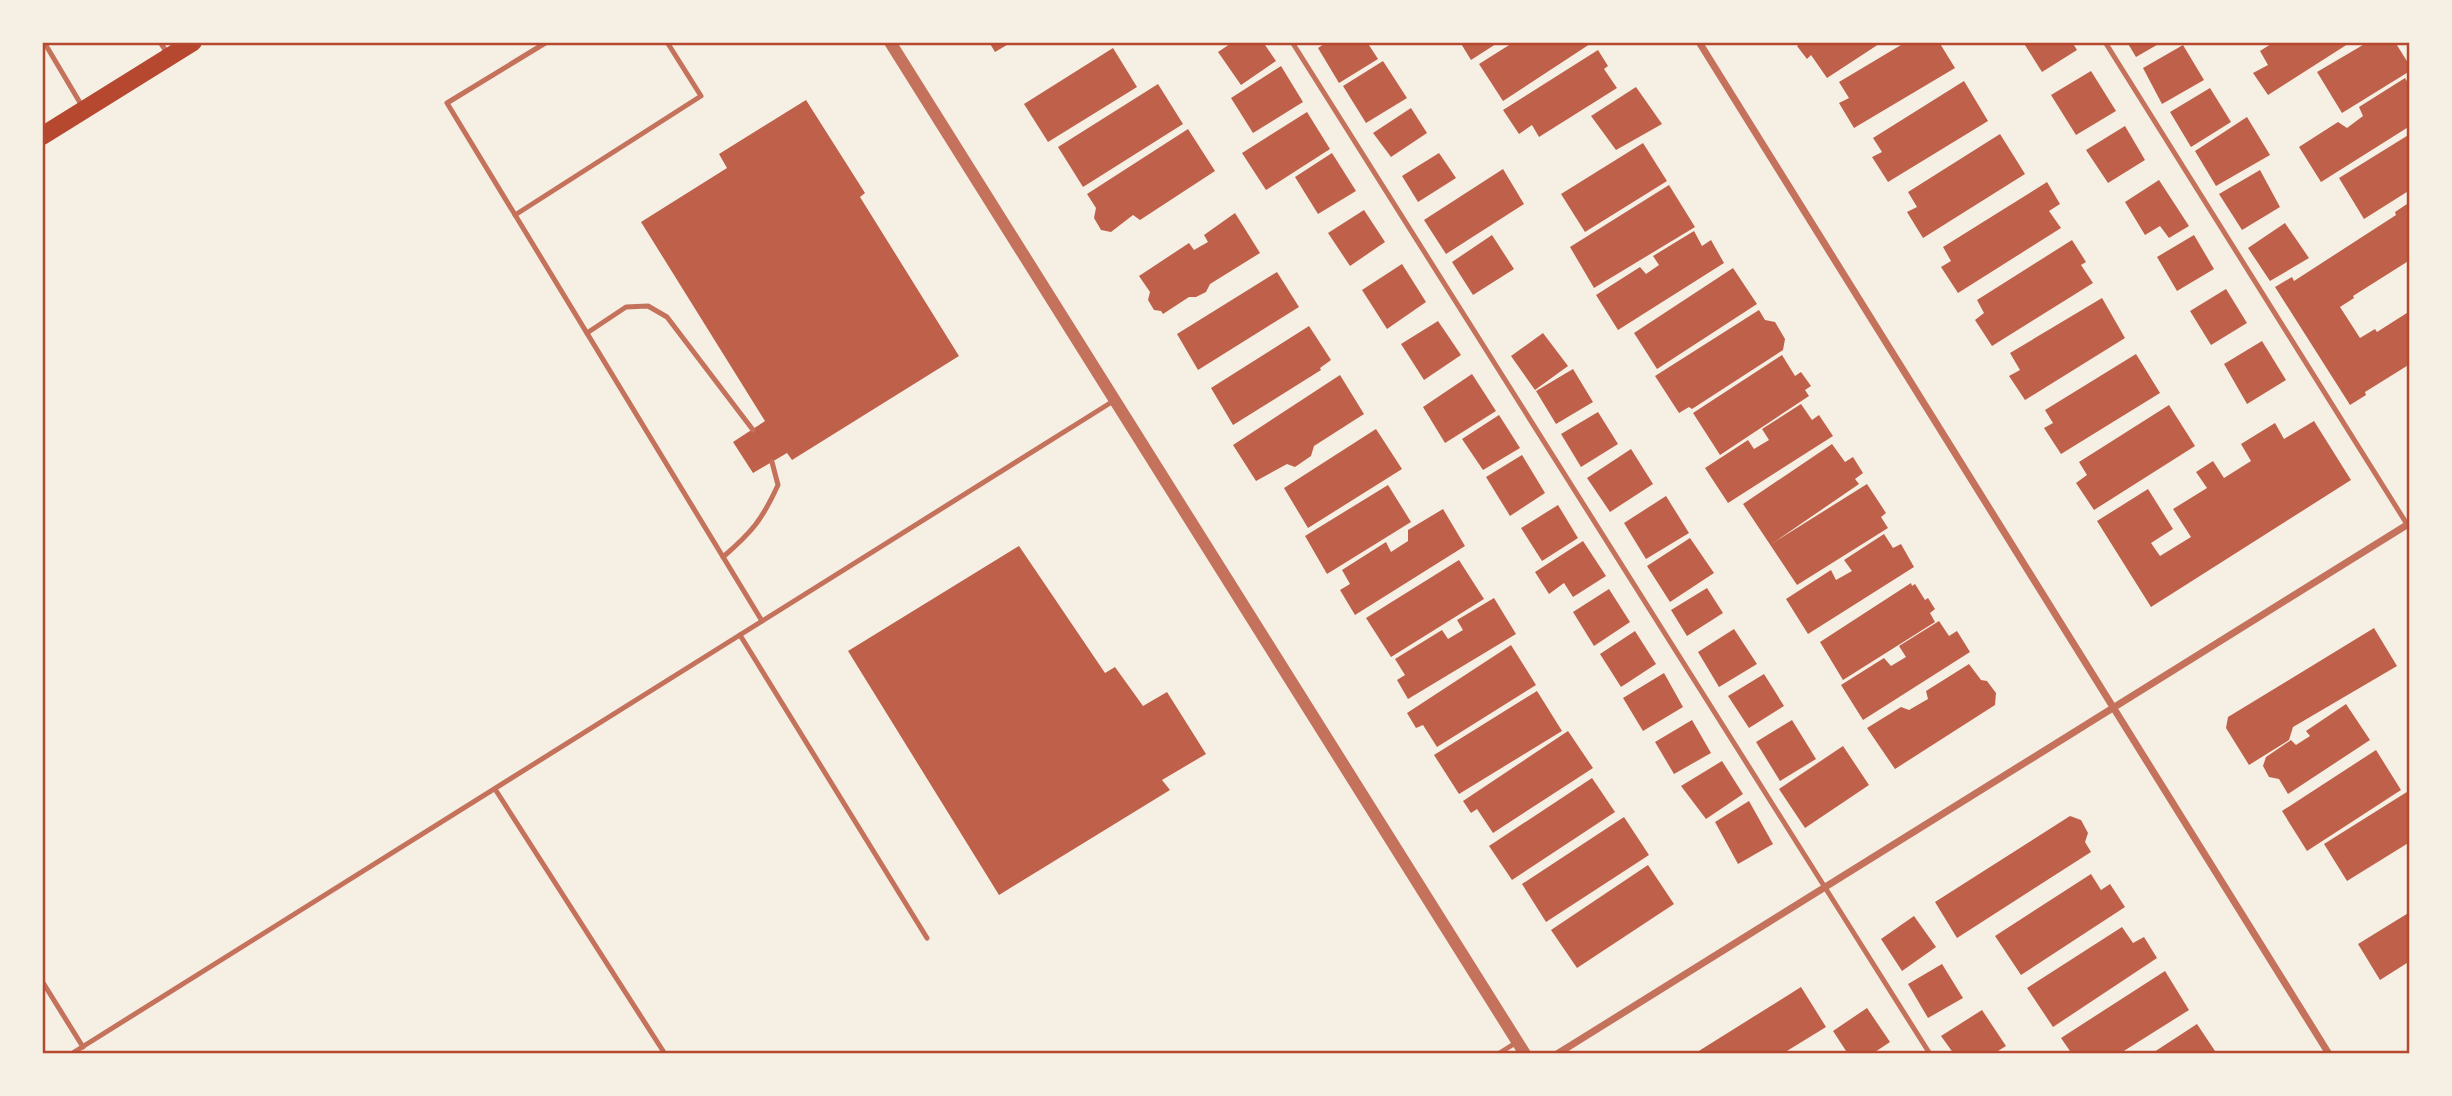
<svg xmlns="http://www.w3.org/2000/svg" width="2452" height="1096" font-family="'Fira Sans Condensed',sans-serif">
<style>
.building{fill:#bf614a}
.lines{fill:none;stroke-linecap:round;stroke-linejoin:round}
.service{stroke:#c5725c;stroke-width:5}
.minor{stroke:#c5725c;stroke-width:7}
.tertiary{stroke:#c5725c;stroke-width:12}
.primary{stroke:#b5482f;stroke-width:18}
.neatline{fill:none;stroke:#b5482f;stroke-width:2.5}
</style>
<rect width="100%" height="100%" fill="#f6efe4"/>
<g class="building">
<path d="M989,42H1012L995,52Z"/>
<path d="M1233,42H1263L1276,61L1241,85L1218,52Z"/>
<path d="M1327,42H1367L1378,59L1339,83L1318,48Z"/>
<path d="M1460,42H1499L1471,60Z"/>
<path d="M1514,42H1593L1503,101L1479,64Z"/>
<path d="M1803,42H1882L1827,78L1811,55L1807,59L1797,46Z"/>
<path d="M1906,42H1939L1955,68L1854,128L1839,103L1849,98L1839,82Z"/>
<path d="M2023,42H2072L2077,50L2042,72Z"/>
<path d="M2127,42H2162L2136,57Z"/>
<path d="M2274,42H2351L2268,95L2253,73L2268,65L2260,51Z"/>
<path d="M2368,42H2395L2410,66V71L2342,113L2317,72Z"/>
<path d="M2183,45L2204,80L2162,104L2143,68Z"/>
<path d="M1113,48L1137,87L1048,142L1024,104Z"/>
<path d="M1598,50L1608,66L1604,69L1617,88L1539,137L1532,125L1519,134L1503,110Z"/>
<path d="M1383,61L1407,98L1366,123L1343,86Z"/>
<path d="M1281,66L1303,102L1253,133L1231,98Z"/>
<path d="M2091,71L2116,111L2076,135L2051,95Z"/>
<path d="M2405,78L2410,86V126L2321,182L2299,147L2338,122L2347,128L2363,116L2359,107Z"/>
<path d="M1964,81L1988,121L1888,182L1872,157L1882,152L1873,138Z"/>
<path d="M1158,84L1183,124L1083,187L1058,147Z"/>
<path d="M1636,87L1662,124L1616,150L1591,116Z"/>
<path d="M2210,88L2231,122L2191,147L2170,112Z"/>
<path d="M806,100L865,193L860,197L959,356L792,460L787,453L753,473L733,442L765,421L641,222L727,168L719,154Z"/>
<path d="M1411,108L1427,133L1391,157L1373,133Z"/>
<path d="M1307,112L1330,149L1266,190L1242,153Z"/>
<path d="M2247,117L2270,155L2216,186L2195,151Z"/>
<path d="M2125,126L2145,160L2108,183L2086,150Z"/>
<path d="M1188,129L1215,171L1140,220L1133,215L1111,232L1101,230L1094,218L1096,208L1087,194Z"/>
<path d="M2000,134L2025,174L1923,238L1907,212L1917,207L1908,192Z"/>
<path d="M2410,134V190L2364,219L2339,178Z"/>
<path d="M1643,143L1667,181L1585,232L1561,194Z"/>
<path d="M1332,153L1356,191L1318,214L1295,177Z"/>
<path d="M1439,153L1456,178L1418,202L1402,176Z"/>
<path d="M1503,169L1524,204L1446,254L1424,220Z"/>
<path d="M2260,170L2280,207L2242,230L2219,194Z"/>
<path d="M2159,180L2189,226L2169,238L2160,226L2145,235L2125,202Z"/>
<path d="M2047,182L2060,204L2049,211L2061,228L1958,293L1941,267L1951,261L1943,247Z"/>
<path d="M1669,185L1695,227L1594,288L1570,247Z"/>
<path d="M2410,202V260L2353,296L2354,298L2340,307L2360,338L2375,329L2377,332L2410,311V364L2365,392L2366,395L2350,405L2275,287L2292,277L2294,281L2396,215L2395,212Z"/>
<path d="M1364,210L1385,242L1350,266L1328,233Z"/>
<path d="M1235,213L1260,253L1210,284L1206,292L1196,297H1189L1163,314L1161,311L1154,310L1148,300L1150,292L1139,276L1189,243L1194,250L1208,242L1204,235Z"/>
<path d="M2285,223L2309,258L2270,281L2248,248Z"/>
<path d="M1694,231L1702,246L1711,240L1724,263L1618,330L1596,295L1640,267L1646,274L1659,265L1653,256Z"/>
<path d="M1492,235L1514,269L1473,295L1452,262Z"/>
<path d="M2194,235L2214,269L2177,291L2157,257Z"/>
<path d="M2072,240L2086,262L2081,265L2093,283L1992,346L1975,320L1984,313L1977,300Z"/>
<path d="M1402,264L1426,302L1387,329L1362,290Z"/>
<path d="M1733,268L1757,304L1657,369L1634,333Z"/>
<path d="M1277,272L1299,307L1198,370L1177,334Z"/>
<path d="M2226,289L2247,323L2211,345L2190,311Z"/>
<path d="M2102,298L2125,338L2025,400L2009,376L2020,370L2010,353Z"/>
<path d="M1759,310L1765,320L1775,322L1785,339L1783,350L1692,409L1689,407L1679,413L1655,376Z"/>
<path d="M1438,321L1461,355L1424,380L1401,344Z"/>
<path d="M1309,326L1331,360L1320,368L1321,370L1233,425L1211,388Z"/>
<path d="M1543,333L1568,366L1535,390L1511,356Z"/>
<path d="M2262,341L2286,380L2247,404L2224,364Z"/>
<path d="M2136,354L2160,393L2061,454L2044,428L2053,423L2045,410Z"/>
<path d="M1782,355L1795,376L1801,372L1811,386L1805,390L1809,396L1720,455L1693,413Z"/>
<path d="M1573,369L1593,402L1556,424L1536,391Z"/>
<path d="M1472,374L1496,411L1445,443L1423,407Z"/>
<path d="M1340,375L1364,414L1314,446L1311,456L1295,467L1287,464L1256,481L1233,445Z"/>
<path d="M1801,404L1812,420L1819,415L1833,436L1728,503L1705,468L1748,440L1754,449L1769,440L1762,429Z"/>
<path d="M2169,405L2195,446L2094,510L2076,483L2087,475L2079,462Z"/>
<path d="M1598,412L1618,444L1581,467L1561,434Z"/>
<path d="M1499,415L1520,448L1483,470L1462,439Z"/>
<path d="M2314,421L2351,480L2151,607L2097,521L2148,489L2173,529L2151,543L2160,556L2191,537L2173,509L2207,488L2196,472L2213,461L2224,478L2251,461L2241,444L2275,423L2284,439Z"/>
<path d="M1376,429L1402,469L1308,528L1284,488Z"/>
<path d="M1832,444L1845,462L1853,457L1863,473L1855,479L1859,484L1773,543L1867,484L1886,513L1881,517L1888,528L1797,585L1743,504Z"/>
<path d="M1631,449L1653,484L1610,512L1587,478Z"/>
<path d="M1522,455L1545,493L1510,516L1486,477Z"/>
<path d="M1388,485L1411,522L1327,574L1305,536Z"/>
<path d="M1666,496L1689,533L1646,559L1624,523Z"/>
<path d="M1558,505L1578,538L1542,561L1521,528Z"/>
<path d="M1443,509L1465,546L1355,615L1340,590L1350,584L1342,570L1386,542L1391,552L1408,541V530Z"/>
<path d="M1884,534L1893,548L1901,544L1914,567L1808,634L1786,599L1831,570L1836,580L1852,571L1844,560Z"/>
<path d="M1690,538L1714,573L1670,602L1647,566Z"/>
<path d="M1583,541L1606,576L1573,597L1564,583L1549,594L1535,572Z"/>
<path d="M1019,546L1105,673L1115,667L1143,706L1167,692L1206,754L1162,780L1170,790L999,895L848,651Z"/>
<path d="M1459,560L1484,599L1391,657L1366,618Z"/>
<path d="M1911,583L1912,586L1915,584L1925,600L1928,598L1935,609L1930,613L1935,622L1843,680L1820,642Z"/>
<path d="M1707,588L1723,613L1687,636L1671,610Z"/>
<path d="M1609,589L1630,622L1594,646L1573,612Z"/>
<path d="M1494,598L1516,634L1408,699L1397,680L1405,675L1395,659L1442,630L1448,639L1463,630L1457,620Z"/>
<path d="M1939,621L1949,636L1957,631L1970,652L1863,720L1841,685L1884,658L1891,666L1906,657L1899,646Z"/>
<path d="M2374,628L2397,666L2293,727L2289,740L2249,765L2226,728L2228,717Z"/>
<path d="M1734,629L1757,664L1719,687L1698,652Z"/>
<path d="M1635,631L1656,664L1621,687L1600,654Z"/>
<path d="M1511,645L1536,685L1437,747L1423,725L1416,728L1407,713Z"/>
<path d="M1969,664L1981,680L1987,681L1996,693L1995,705L1895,769L1867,728L1901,707L1909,710L1928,699L1926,691Z"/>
<path d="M1664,673L1683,707L1643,731L1623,698Z"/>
<path d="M1764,674L1784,706L1749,728L1728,696Z"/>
<path d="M1537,691L1562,731L1459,794L1434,755Z"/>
<path d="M2346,704L2370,740L2288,794L2279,779L2269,777L2263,766L2266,757L2291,740L2296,745L2310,736L2306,731Z"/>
<path d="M1692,720L1711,753L1674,774L1655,742Z"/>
<path d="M1792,720L1816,759L1780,781L1756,742Z"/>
<path d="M1568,731L1593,768L1493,833L1477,809L1471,813L1463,801Z"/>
<path d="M1843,746L1869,785L1805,828L1779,789Z"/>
<path d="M2376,750L2401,790L2307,851L2282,811Z"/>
<path d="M1722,761L1743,794L1706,819L1681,786Z"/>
<path d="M1592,778L1615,812L1512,880L1489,846Z"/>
<path d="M2410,790V842L2347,881L2324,844Z"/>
<path d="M1749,801L1773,844L1738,864L1715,822Z"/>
<path d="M2070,816L2081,820L2088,833L2085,842L2091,852L1957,938L1935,902Z"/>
<path d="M1624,817L1649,855L1546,922L1522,884Z"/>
<path d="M1648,865L1674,904L1577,968L1551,930Z"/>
<path d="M2091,874L2101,890L2110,884L2125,907L2021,975L1995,936Z"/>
<path d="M2410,912V961L2380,980L2358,944Z"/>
<path d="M1914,916L1936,947L1902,971L1881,939Z"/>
<path d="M2122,927L2133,943L2144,937L2157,958L2053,1027L2027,988Z"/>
<path d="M1942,964L1963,998L1928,1018L1908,984Z"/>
<path d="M2165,971L2189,1010L2119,1054H2072L2061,1038Z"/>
<path d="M1801,987L1826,1027L1782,1054H1694Z"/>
<path d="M1867,1008L1890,1042L1872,1054H1848L1833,1031Z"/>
<path d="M1982,1010L2006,1046L1993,1054H1954L1941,1036Z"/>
<path d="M2197,1024L2217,1054H2151Z"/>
</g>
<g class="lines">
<g class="service">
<path d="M44,42L82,106"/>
<path d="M160,42L168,54"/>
<path d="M547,42L447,103L762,621"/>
<path d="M1292,42L1930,1054"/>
<path d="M2105,42L2410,529"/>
<path d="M515,215L701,96L667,42"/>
<path d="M587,333L626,307L648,306L667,317L753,430"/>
<path d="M723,557C752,532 762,520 778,485L772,462"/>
<path d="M740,635L927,938"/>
<path d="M495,789L665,1054"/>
<path d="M42,981L83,1047"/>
<path d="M71,1054L1115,400"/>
<path d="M1498,1054L1517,1042"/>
</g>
<g class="minor">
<path d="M1699,42L2329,1054"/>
<path d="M1557,1054L2410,523"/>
</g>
<path class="tertiary" d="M890,42L1525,1054"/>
<path class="primary" d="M42,136L193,42"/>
</g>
<rect width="2452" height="1096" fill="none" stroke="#f6efe4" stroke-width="88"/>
<rect x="44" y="44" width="2364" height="1008" class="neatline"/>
</svg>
